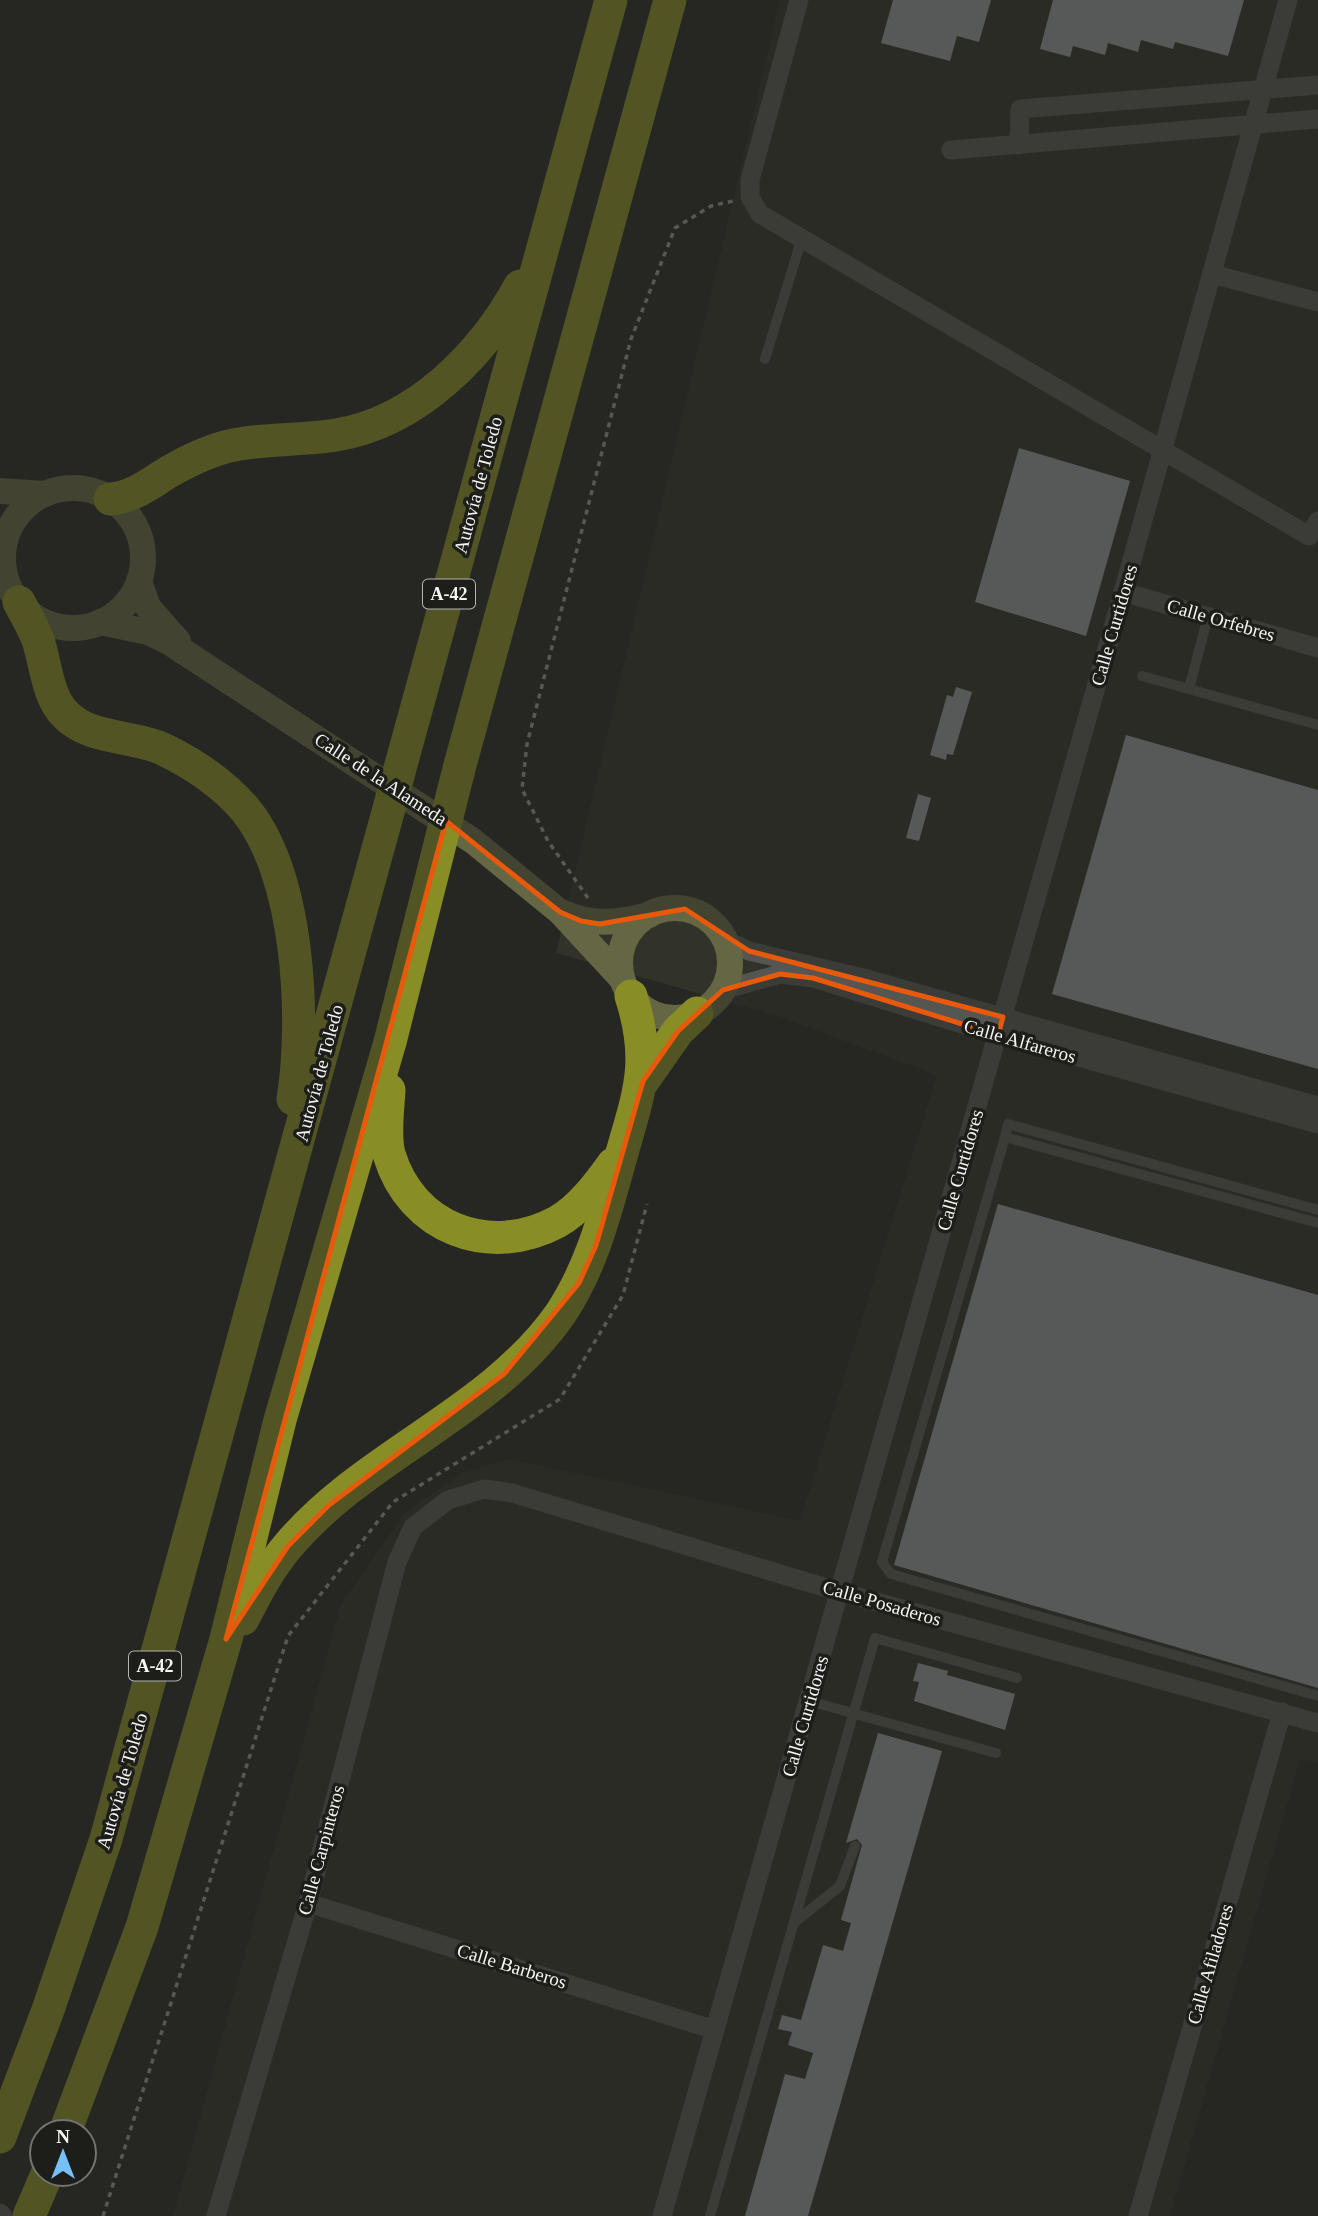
<svg xmlns="http://www.w3.org/2000/svg" width="1318" height="2216" font-family="Georgia,serif">
<style>
.built{fill:#313229}
.building{fill:#939699}
.lines{fill:none;stroke-linecap:round;stroke-linejoin:round}
.path{stroke:#939491;stroke-width:3.5;stroke-dasharray:5 5;stroke-linecap:butt}
.lane{stroke:#555551;stroke-width:10}
.street{stroke:#555551;stroke-width:19}
.secondary{stroke:#646644;stroke-width:26}
.highway{stroke:#888e25;stroke-width:33}
.marked{fill:none;stroke:#e8590c;stroke-width:5;stroke-linejoin:round}
.labels{text-anchor:middle;dominant-baseline:central;stroke-width:7;stroke-linejoin:round;paint-order:stroke}
.shield{fill:#1d1d1a;stroke:#b4b4b2;stroke-width:2}
.shield-label{font-size:18px;font-weight:bold;fill:#f5f5f3}
.street-label{font-size:19px;fill:#f5f5f3;stroke:#1d1d1a}
</style>
<rect width="100%" height="100%" fill="#262723"/>
<path class="built" d="M780,0H1318V1763L1300,1759L1170,2216H173L341,1604L406,1512L462,1473L509,1459L800,1521L937,1075L778,1016L556,953Z"/>
<g class="building">
<path d="M893,0H991L979,42L957,36L950,61L881,43Z"/>
<path d="M1053,0H1244L1228,56L1175,42L1173,49L1141,40L1138,52L1108,43L1105,55L1073,46L1070,57L1040,49Z"/>
<path d="M1019,448L1130,481L1086,636L975,602Z"/>
<path d="M956,687L972,692L953,755L947,754L946,760L930,755L947,695L953,697Z"/>
<path d="M1126,735L1318,790V1069L1052,994Z"/>
<path d="M918,794L931,798L919,841L906,838Z"/>
<path d="M998,1204L1318,1295V1688L894,1565Z"/>
<path d="M918,1663L948,1671L947,1675L1015,1694L1005,1730L914,1701L919,1682L913,1681Z"/>
<path d="M878,1733L942,1751L808,2216H745L785,2074L805,2079L813,2053L788,2045L792,2032L778,2029L782,2015L801,2020L823,1945L843,1951L851,1923L841,1920L862,1845L857,1839L846,1843Z"/>
</g>
<g class="lines">
<g class="path">
<path d="M588,898L548,841L522,789L527,744L631,339L675,228L711,206L733,201"/>
<path d="M103,2216L288,1636L393,1502L560,1399L623,1295L647,1204"/>
</g>
<g class="lane">
<path d="M765,359L802,238"/>
<path d="M1142,676L1318,725"/>
<path d="M1189,689L1208,616"/>
<path d="M1005,1137L1008,1124L1318,1210"/>
<path d="M1318,1223L1005,1137L882,1562L891,1574L1318,1696"/>
<path d="M809,1701L996,1753"/>
<path d="M795,1922L840,1886L855,1846"/>
<path d="M710,2216L875,1638L1017,1678"/>
</g>
<g class="street">
<path d="M799,0L750,180V197L760,214L1309,536L1318,521"/>
<path d="M1019,145L1020,109L1318,85"/>
<path d="M951,150L1318,119"/>
<path d="M1212,274L1318,302"/>
<path d="M1123,592L1318,648"/>
<path d="M725,940L749,951L863,978L1318,1106"/>
<path d="M723,990L780,974L813,978L968,1026L1318,1124"/>
<path d="M308,1903L715,2030"/>
<path d="M0,2213L3,2216"/>
<path d="M216,2216L308,1903L397,1562L413,1527L448,1500L484,1489L512,1493L840,1592L1318,1723"/>
<path d="M662,2216L1123,592L1288,0"/>
<path d="M1138,2216L1282,1712"/>
</g>
<g class="secondary">
<circle cx="73" cy="558" r="70"/>
<path d="M0,491L45,494"/>
<path d="M139,581L148,607L178,641"/>
<path d="M100,622L148,632L169,642L473,841L560,912L622,979"/>
<circle cx="675" cy="963" r="55"/>
<path d="M561,912C592,926 617,923 649,915"/>
</g>
<g class="highway">
<path d="M110,499C135,497 151,482 172,470C188,461 207,452 225,447C260,438 300,441 336,435C417,422 483,354 520,286"/>
<path d="M19,602C26,615 33,627 38,640C46,664 47,696 65,714C89,740 133,735 163,749C194,764 222,783 244,808C299,873 306,1019 293,1099"/>
<path d="M643,1081L678,1031L697,1013"/>
<path d="M389,1090C388,1110 384,1135 389,1154C411,1229 490,1258 557,1222C580,1209 598,1185 613,1164"/>
<path d="M243,1619C256,1594 269,1568 288,1546C365,1454 492,1413 561,1313C592,1266 605,1214 620,1160C638,1095 653,1064 631,996"/>
<path d="M65,2132L142,1927L226,1639L280,1420L390,1042L460,765L670,0"/>
<path d="M0,2137L48,2010L106,1839L611,0"/>
<path d="M29,2216L47,2174"/>
</g>
</g>
<path d="M0 0H1318V2216H0ZM446,821L560,912L581,921L600,924L685,909L749,951L1003,1017L998,1035L813,978L780,974L723,990L678,1031L643,1081L596,1245L579,1283L504,1374L329,1505L288,1546L226,1639Z" fill="#262723" fill-opacity=".55" fill-rule="evenodd"/>
<path class="marked" d="M446,821L560,912L581,921L600,924L685,909L749,951L1003,1017L998,1035L813,978L780,974L723,990L678,1031L643,1081L596,1245L579,1283L504,1374L329,1505L288,1546L226,1639Z"/>
<g class="labels">
<g class="shield">
<rect x="423" y="579.5" width="52" height="29" rx="5"/>
<rect x="129" y="1651.5" width="52" height="29" rx="5"/>
</g>
<g class="shield-label">
<text x="449" y="594">A-42</text>
<text x="155" y="1666">A-42</text>
</g>
<g class="street-label">
<text transform="translate(478 485) rotate(-75)">Autovía de Toledo</text>
<text transform="translate(1221 620) rotate(16)">Calle Orfebres</text>
<text transform="translate(1114 625) rotate(-74)">Calle Curtidores</text>
<text transform="translate(381 779) rotate(33)">Calle de la Alameda</text>
<text transform="translate(1020 1041) rotate(16)">Calle Alfareros</text>
<text transform="translate(319 1073) rotate(-75)">Autovía de Toledo</text>
<text transform="translate(960 1170) rotate(-74)">Calle Curtidores</text>
<text transform="translate(882 1603) rotate(16)">Calle Posaderos</text>
<text transform="translate(805 1716) rotate(-74)">Calle Curtidores</text>
<text transform="translate(122 1781) rotate(-74)">Autovía de Toledo</text>
<text transform="translate(321 1850) rotate(-75)">Calle Carpinteros</text>
<text transform="translate(1210 1964) rotate(-74)">Calle Afiladores</text>
<text transform="translate(512 1966) rotate(17)">Calle Barberos</text>
</g>
</g>
<g transform="translate(63 2153)"><circle r="33" fill="#1d1d1a" stroke="#737371" stroke-width="2"/>
<path d="M0-5L12 26L0 18L-12 26Z" fill="#76c0f7"/>
<text y="-10" font-size="19" font-weight="bold" text-anchor="middle" fill="#f5f5f3">N</text>
</g>
</svg>
